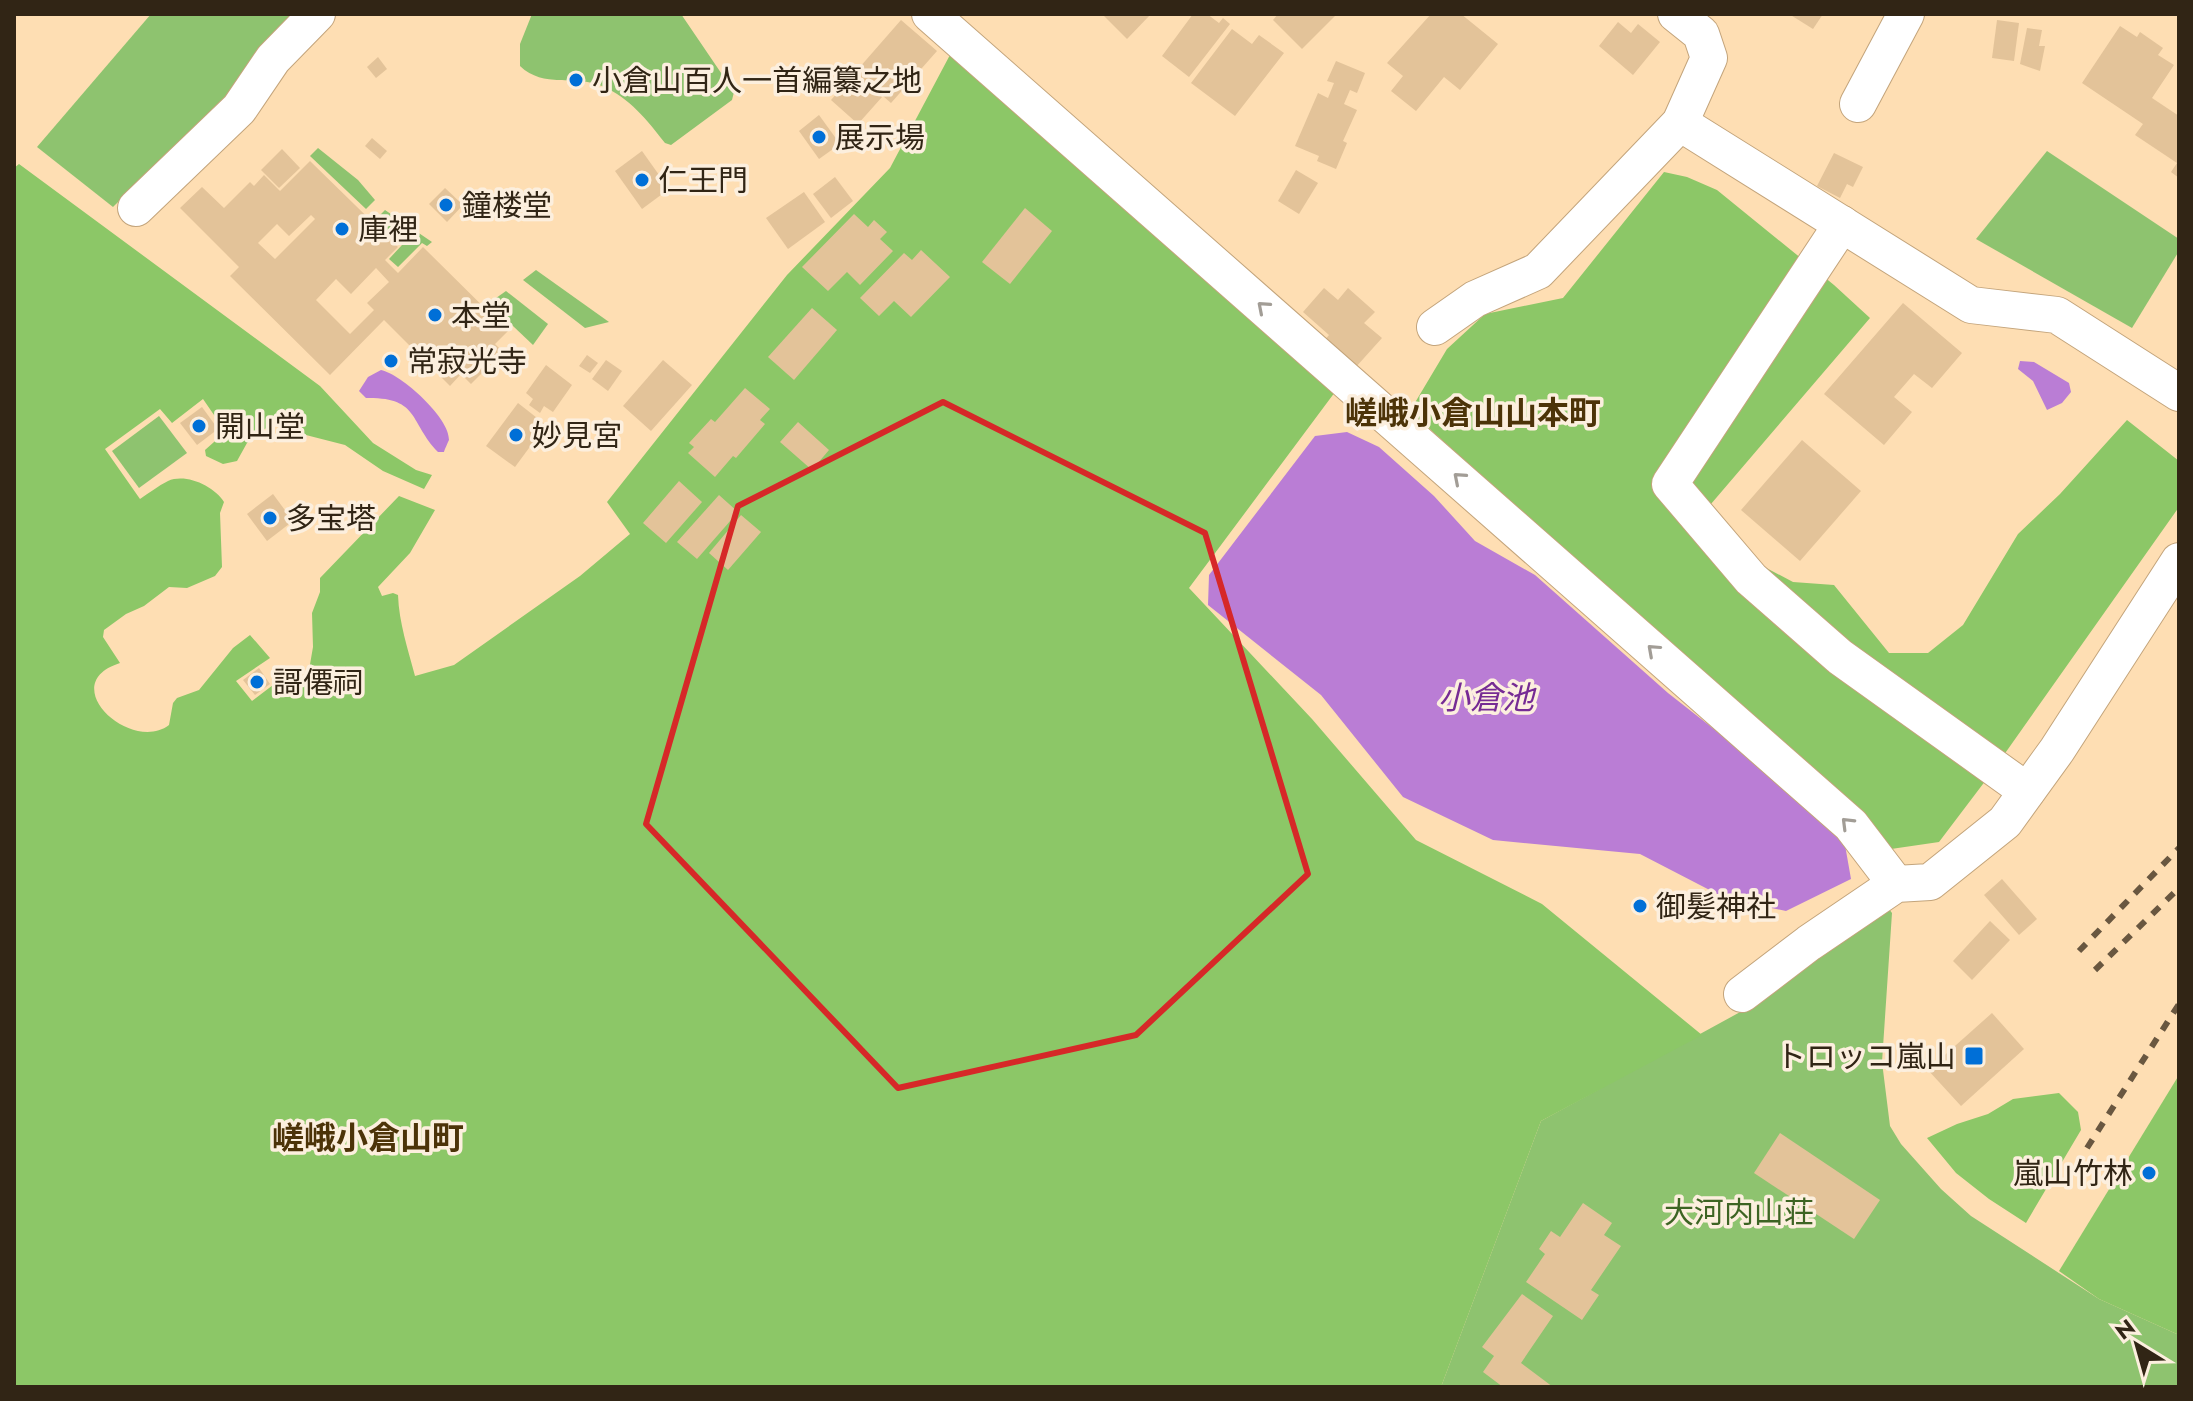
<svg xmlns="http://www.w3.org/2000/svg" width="2193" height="1401" font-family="Jost,'Noto Sans JP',sans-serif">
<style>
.green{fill:#8ec36f}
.forest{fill:#8cc767}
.water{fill:#ba7dd5}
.building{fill:#e3c399;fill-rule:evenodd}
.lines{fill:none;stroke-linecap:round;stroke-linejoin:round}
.minor-casing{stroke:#c3a47b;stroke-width:38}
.minor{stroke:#fff;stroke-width:36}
.rail{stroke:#695740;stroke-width:6;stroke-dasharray:10 10;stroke-linecap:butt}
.oneway{stroke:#a29d96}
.marked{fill:none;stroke:#d62828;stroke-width:6;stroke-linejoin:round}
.poi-dot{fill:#006fd7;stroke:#fcefde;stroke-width:3}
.labels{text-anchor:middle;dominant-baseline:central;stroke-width:7;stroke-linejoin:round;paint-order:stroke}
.poi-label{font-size:30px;fill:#312515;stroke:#fcefde;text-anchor:start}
.park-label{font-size:30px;fill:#3d6423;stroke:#fcefde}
.neighbourhood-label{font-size:32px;font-weight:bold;fill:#4c3308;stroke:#fcefde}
.water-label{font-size:32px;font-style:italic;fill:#762b94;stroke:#fcefde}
</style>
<rect width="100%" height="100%" fill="#fedeb3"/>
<g class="green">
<path d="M151,14H296L244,78L113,207L37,147Z"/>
<path d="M532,14H681L734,92L732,100L671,145L665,143C647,120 630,98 602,86C574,74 544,89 520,66V44Z"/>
<path d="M318,148L358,180L375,200L366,209L310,156Z"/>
<path d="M2047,151L2179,239V251L2132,328L1976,239Z"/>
<path d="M385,210L432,242L427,246L422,243L398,267L389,259L402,245L376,219Z"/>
<path d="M536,270L609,322L585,328L523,280Z"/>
<path d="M506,291L548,324L533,345L489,303Z"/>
<path d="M159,416L187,453L139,488L112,451Z"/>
<path d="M1885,904L1892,913L1882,1062L1890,1126L1901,1144L1941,1189L1971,1216L2099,1299L2179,1335V1387H1441L1541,1121L1753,1005Z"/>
</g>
<g class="forest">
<path d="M951,53L1338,388L1189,588L1312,719L1416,840L1542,904L1702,1035L1541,1121L1441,1387H14V168L19,164L320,386L373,443L416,470L432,475L424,489L383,471L345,445L302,434L283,424L270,426L256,434L247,443L237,461L223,464L206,456L205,450L223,434V428L203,399L172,423L160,409L105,449L140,499C149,493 158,486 168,481C186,473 214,486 224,502L220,513L222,567L215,576L187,588L169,587L144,606L126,614L104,630L103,637L120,663C54,684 131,754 169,725L173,703L177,698L199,690L233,648L250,635L270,658L236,681L252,701L273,685L283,681L294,686L308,676L313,647L312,613L320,592V578L399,496L435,510L410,553L378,587L382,596L393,593L398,595C399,623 408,649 415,676L454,665L580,576L630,534L607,502L787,275L890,168Z"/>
<path d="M1664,172L1687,177L1717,190L1834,285L1870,318L1705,511L1740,554L1793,582L1834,585L1889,653H1928L1963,625L2018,534L2060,494L2127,420L2179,461V507L1989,776L1939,842L1891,849L1855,814L1410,411L1447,349L1485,314L1563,298Z"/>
<path d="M2179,1075V1335L2099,1299L2059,1271Z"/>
<path d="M2059,1093L2078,1112L2081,1130L2026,1223L1989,1199L1956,1173L1927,1138L1957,1124L1988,1114L2013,1099Z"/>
</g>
<g class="water">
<path d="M2020,361L2034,362L2069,383L2071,392L2062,403L2047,410L2033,381L2018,369Z"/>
<path d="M381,370C401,374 450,418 449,440C448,442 444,451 444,452H438C409,422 420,397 366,398L359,391L368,377Z"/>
<path d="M1347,432L1379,447L1434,496L1475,541L1535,575L1668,693L1784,784L1845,845L1851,879L1786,911L1727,899L1640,854L1493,840L1403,797L1321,695L1208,605L1209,575L1315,436Z"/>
</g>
<g class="building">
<path d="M1102,14H1151L1127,39Z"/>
<path d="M1193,14H1207L1219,23L1223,18L1230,24L1189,77L1162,56Z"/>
<path d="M1278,14H1337L1302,49L1273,20Z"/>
<path d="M1431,14H1461L1498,44L1460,90L1444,77L1416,111L1391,91L1403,76L1387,63Z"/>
<path d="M1789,14H1823L1813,29Z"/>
<path d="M901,20L937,51L891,103L860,76L882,97L858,124L831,100Z"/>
<path d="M1997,20L2019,23L2014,61L1992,58Z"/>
<path d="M1618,22L1631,33L1638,24L1660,42L1633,75L1599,46Z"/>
<path d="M2120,26L2137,37L2140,32L2163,48L2158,55L2174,65L2152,98L2179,116V178L2171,172L2177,163L2135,135L2143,124L2082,83Z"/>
<path d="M2027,28L2042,30L2039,46H2045L2040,71L2020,64Z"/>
<path d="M1232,29L1252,44L1259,35L1284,53L1235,116L1191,83Z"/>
<path d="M378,57L387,69L376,78L367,67Z"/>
<path d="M1336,61L1365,73L1357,93L1350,90L1344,104L1357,110L1343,141L1347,143L1336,169L1317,161L1319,156L1295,146L1318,93L1328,98L1334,83L1327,81Z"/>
<path d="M819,115L840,144L819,159L799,131Z"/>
<path d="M372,138L387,151L380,159L365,146Z"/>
<path d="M282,149L300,168L279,188L261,170Z"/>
<path d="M642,151L669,189L642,209L615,171Z"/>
<path d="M1834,153L1863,167L1853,187L1847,184L1840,198L1817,186Z"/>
<path d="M310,161L398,247L385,260L398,273L423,247L508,331L495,344L503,352L471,384L461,374L450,386L384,320L330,375L230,276L239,267L180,208L202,187L224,208L250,182L254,186L264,175L280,191ZM311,215L315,219L275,259L258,243L277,224L289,236ZM376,268L389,282L367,303L374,310L350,334L316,300L336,279L351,294Z"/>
<path d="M1296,170L1318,183L1299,214L1278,201Z"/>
<path d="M835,177L853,201L831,218L813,194Z"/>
<path d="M445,188L463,205L447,222L429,204Z"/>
<path d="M804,192L825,222L788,249L766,218Z"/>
<path d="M1025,208L1052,231L1010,284L982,262Z"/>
<path d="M854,214L868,227L874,220L887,232L880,239L893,251L860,285L847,272L828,291L802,267Z"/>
<path d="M921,250L950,277L911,317L894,301L879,316L860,298L904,253L912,260Z"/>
<path d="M1324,288L1338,300L1348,288L1375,312L1364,323L1382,338L1355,368L1324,341L1329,335L1303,312Z"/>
<path d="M1903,303L1962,353L1932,388L1914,374L1894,397L1912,412L1884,445L1824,394Z"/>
<path d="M812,308L837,330L794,380L768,357Z"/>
<path d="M587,355L598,363L590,373L579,366Z"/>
<path d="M606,360L622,371L608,391L592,379Z"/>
<path d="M663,360L692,385L651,431L623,406Z"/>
<path d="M546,365L572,385L553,412L544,406L540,413L529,405L533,399L526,393Z"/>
<path d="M745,388L770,409L760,420L765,424L736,458L733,456L715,477L688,453L694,447L689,443L711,419L715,422Z"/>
<path d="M518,403L546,425L515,467L486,446Z"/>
<path d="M202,407L218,429L197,445L180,423Z"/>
<path d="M798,422L829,450L812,470L780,442Z"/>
<path d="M1802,440L1861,491L1800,561L1741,510Z"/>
<path d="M679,481L702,502L666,543L643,523Z"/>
<path d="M273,494L293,521L267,541L247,514Z"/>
<path d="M719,495L738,512L697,559L677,542Z"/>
<path d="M741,515L761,532L728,570L709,553Z"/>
<path d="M259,668L270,684L255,695L243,680Z"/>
<path d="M2002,879L2037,919L2019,935L1984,895Z"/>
<path d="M1990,921L2010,940L1972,980L1953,961Z"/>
<path d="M1992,1013L2024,1049L1961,1106L1928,1070Z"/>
<path d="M1780,1133L1880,1200L1854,1239L1754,1173Z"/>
<path d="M1583,1203L1612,1223L1604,1235L1621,1246L1591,1290L1599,1295L1582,1320L1526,1282L1545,1254L1539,1249L1551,1231L1560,1237Z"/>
<path d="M1522,1294L1553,1316L1521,1363L1553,1387H1503L1483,1372L1494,1356L1482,1347Z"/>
</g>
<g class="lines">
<defs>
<g id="minor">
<path d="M930,14L1851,825L1896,884"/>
<path d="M1858,104L1906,14"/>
<path d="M1680,123L1971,305L2057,315L2179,393"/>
<path d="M136,208L239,109L273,59L317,14"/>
<path d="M1842,224L1670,484L1751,579L1840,657L2027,791"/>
<path d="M1435,327L1475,299L1538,271L1680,123L1709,58L1701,34L1676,14"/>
<path d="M1742,994L1809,943L1896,884L1930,882L2005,822L2057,750L2179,561"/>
</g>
</defs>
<use href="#minor" class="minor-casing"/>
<use href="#minor" class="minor"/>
<g class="rail">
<path d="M2079,951L2179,848"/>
<path d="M2095,970L2179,888"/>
<path d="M2087,1148L2179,1004"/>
</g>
</g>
<defs><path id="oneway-chevron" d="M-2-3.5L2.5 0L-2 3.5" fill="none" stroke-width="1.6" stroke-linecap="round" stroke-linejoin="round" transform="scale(2)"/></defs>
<g class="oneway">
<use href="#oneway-chevron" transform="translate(1263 307) rotate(-139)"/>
<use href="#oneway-chevron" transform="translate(1459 478) rotate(-139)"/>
<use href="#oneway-chevron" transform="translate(1653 650) rotate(-138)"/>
<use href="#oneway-chevron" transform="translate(1847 823) rotate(-135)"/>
</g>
<path class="marked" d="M943,402L1205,533L1308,874L1136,1035L898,1088L646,824L738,506Z"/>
<g class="poi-dot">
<circle cx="576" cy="80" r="8"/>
<circle cx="819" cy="137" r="8"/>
<circle cx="642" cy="180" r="8"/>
<circle cx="446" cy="205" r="8"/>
<circle cx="342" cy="229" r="8"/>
<circle cx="435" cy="315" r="8"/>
<circle cx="391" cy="361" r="8"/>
<circle cx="199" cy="426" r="8"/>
<circle cx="516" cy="435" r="8"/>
<circle cx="270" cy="518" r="8"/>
<circle cx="257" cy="682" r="8"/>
<circle cx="1640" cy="906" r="8"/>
<rect x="1964" y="1046" width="20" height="20" rx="4"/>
<circle cx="2149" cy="1173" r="8"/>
</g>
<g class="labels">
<g class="poi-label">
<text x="592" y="80">小倉山百人一首編纂之地</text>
<text x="835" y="137">展示場</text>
<text x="658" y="180">仁王門</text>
<text x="462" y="205">鐘楼堂</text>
<text x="358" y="229">庫裡</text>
<text x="451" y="315">本堂</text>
<text x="407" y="361">常寂光寺</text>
<text x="215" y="426">開山堂</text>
<text x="532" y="435">妙見宮</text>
<text x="286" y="518">多宝塔</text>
<text x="273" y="682">謌僊祠</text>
<text x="1656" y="906">御髪神社</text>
<text x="1956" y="1056" text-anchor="end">トロッコ嵐山</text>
<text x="2133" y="1173" text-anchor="end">嵐山竹林</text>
</g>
<g class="park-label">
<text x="1739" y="1212">大河内山荘</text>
</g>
<g class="neighbourhood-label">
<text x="1473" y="413">嵯峨小倉山山本町</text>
<text x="368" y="1138">嵯峨小倉山町</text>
</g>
<g class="water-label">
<text x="1486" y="698">小倉池</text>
</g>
</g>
<rect width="2193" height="1401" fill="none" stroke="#312515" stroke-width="32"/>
<g transform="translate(2137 1345) rotate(323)" stroke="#fcefde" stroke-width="6" paint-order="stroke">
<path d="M0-6L14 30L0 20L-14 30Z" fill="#312515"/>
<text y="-12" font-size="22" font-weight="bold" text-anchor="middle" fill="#312515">N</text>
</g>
</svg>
